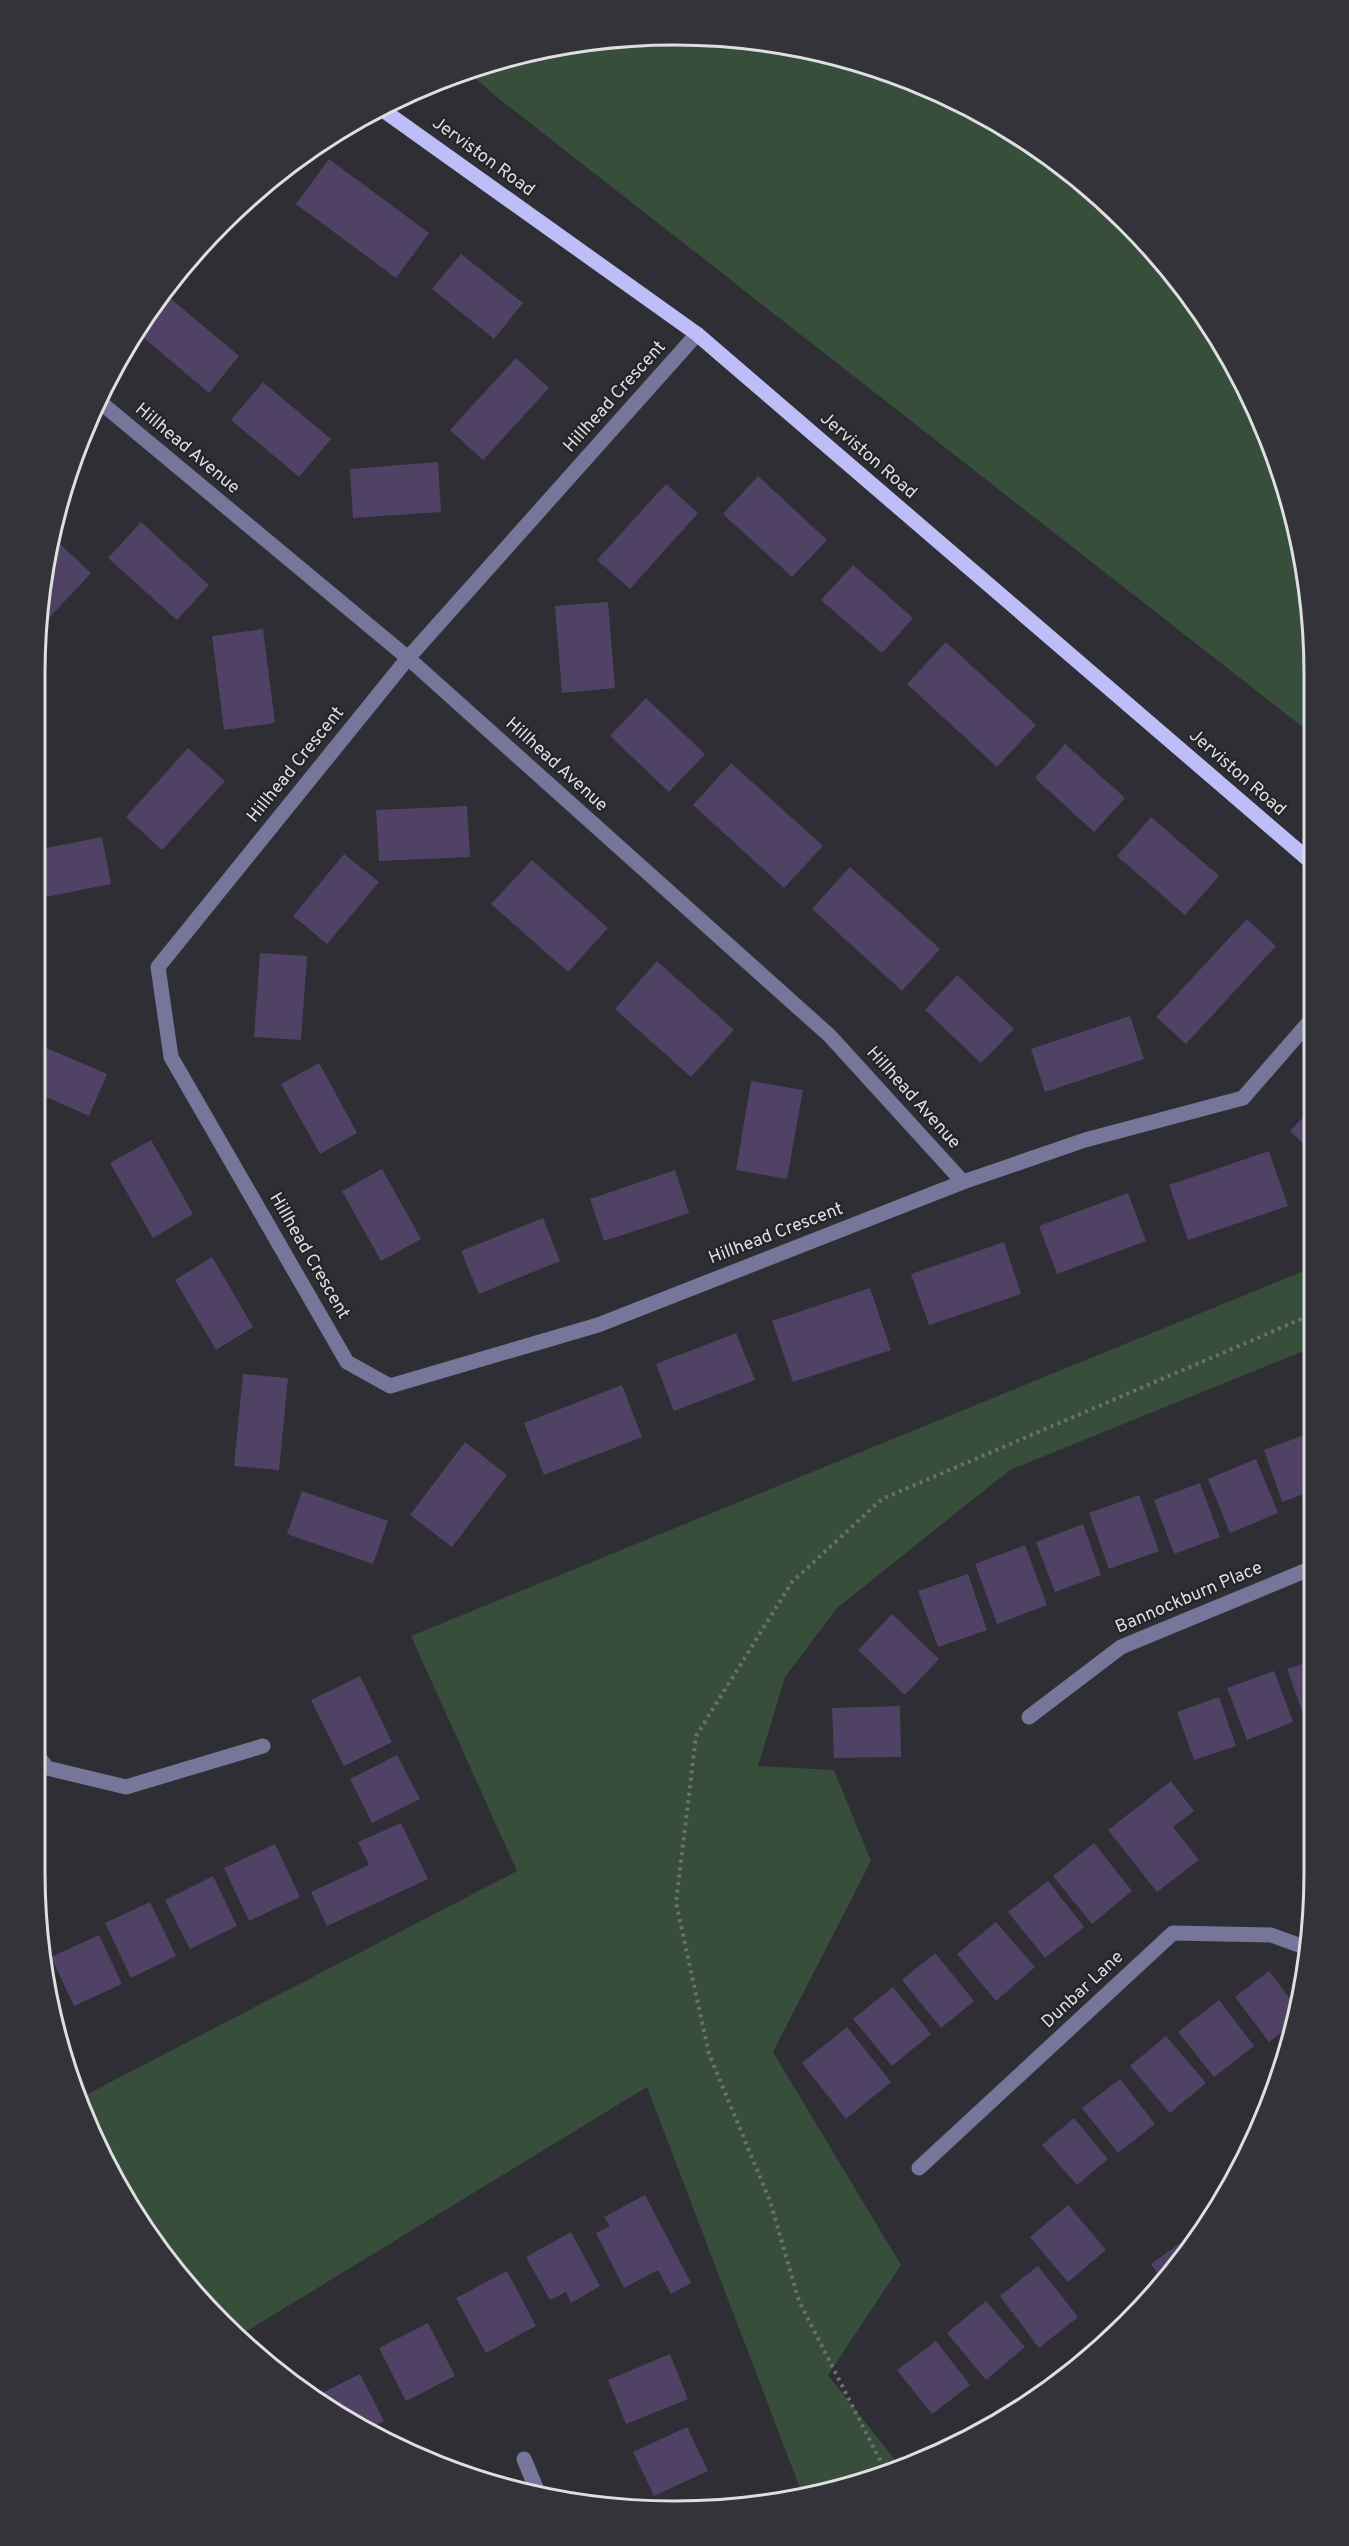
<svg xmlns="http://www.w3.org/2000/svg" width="1349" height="2546" font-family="Overpass,sans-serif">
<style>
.green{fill:#374e3a}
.building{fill:#4f4264}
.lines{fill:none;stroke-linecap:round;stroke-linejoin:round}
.path{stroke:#6e6e73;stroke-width:4;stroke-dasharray:3 4.5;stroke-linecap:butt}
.minor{stroke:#757699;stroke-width:15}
.major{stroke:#bdbef8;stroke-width:15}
.labels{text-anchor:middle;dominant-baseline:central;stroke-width:4.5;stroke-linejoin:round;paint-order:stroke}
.street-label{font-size:18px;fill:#dfdfe3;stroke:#24242a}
.rim{fill:none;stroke:#dfdfe3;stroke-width:3}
</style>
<rect width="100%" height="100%" fill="#2e2e34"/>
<g class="green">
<path d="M632,36L758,40L880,68L994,120L1097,194L1207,319L1280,468L1309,591V732L498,98L468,72L509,56Z"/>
<path d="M1311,1268V1348L1010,1470L837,1608L785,1677L758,1766L834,1770L871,1861L773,2052L901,2265L828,2375L899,2465L896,2471L840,2490L803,2496L647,2087L237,2337L167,2261L120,2191L78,2099L517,1871L411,1636Z"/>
</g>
<g class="building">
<path d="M329,159L429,233L396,278L296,204Z"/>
<path d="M461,254L523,303L494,339L432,289Z"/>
<path d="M170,298L239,356L209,393L139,334Z"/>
<path d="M516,358L549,388L483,460L450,430Z"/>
<path d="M263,382L331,439L299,477L231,420Z"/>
<path d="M438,462L441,512L353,518L350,469Z"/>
<path d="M758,476L827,540L792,577L723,514Z"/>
<path d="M666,484L698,513L630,589L597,560Z"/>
<path d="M141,522L209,585L177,620L108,558Z"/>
<path d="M58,542L91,573L36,632L49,551Z"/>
<path d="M853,565L913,618L882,653L821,600Z"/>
<path d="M608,602L615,688L562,693L555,606Z"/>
<path d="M263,629L275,723L224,730L212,636Z"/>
<path d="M946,642L1036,725L997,767L907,684Z"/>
<path d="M646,698L705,754L669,792L610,736Z"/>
<path d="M1065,744L1125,798L1094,832L1035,778Z"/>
<path d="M188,748L225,781L162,850L126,817Z"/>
<path d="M731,763L823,846L784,888L693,805Z"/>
<path d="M467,806L470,857L379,861L376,810Z"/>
<path d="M1151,817L1219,876L1185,915L1117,856Z"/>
<path d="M102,837L111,884L36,899V850Z"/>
<path d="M344,854L379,882L327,944L293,916Z"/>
<path d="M532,860L608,928L568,972L491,904Z"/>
<path d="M850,867L940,949L902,991L812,909Z"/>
<path d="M1247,919L1276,946L1186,1044L1156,1017Z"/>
<path d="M260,953L307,956L301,1040L254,1037Z"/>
<path d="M657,961L734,1030L691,1077L615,1009Z"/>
<path d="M957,975L1014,1029L981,1063L925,1010Z"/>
<path d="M1130,1016L1144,1059L1045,1092L1031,1049Z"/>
<path d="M35,1043L107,1074L89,1116L35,1092Z"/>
<path d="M319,1063L357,1133L320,1154L281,1084Z"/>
<path d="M751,1081L803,1090L787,1179L736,1170Z"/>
<path d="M1311,1109V1151L1290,1131Z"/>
<path d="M151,1140L193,1214L153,1238L110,1163Z"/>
<path d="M1269,1151L1288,1206L1188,1240L1169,1185Z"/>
<path d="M382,1169L421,1239L381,1261L342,1191Z"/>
<path d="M675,1170L689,1213L604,1241L590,1199Z"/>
<path d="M1128,1193L1146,1241L1057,1274L1039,1226Z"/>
<path d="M543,1218L560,1261L479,1294L461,1251Z"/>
<path d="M1004,1242L1021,1294L929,1325L911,1274Z"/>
<path d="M212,1257L253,1327L216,1350L175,1280Z"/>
<path d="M870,1288L891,1350L793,1382L772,1321Z"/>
<path d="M736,1333L755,1380L674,1411L656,1364Z"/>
<path d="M243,1374L288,1378L279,1470L234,1466Z"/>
<path d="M622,1385L642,1437L544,1475L524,1423Z"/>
<path d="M1312,1432V1491L1282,1502L1264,1450Z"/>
<path d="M465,1442L507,1475L452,1547L410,1515Z"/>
<path d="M1256,1459L1278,1513L1230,1533L1208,1479Z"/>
<path d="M1200,1483L1220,1537L1174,1554L1154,1500Z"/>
<path d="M302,1491L388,1521L373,1564L287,1534Z"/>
<path d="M1139,1495L1159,1551L1109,1569L1089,1513Z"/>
<path d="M1083,1524L1101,1575L1055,1592L1036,1542Z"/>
<path d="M1025,1545L1047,1605L997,1624L975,1564Z"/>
<path d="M968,1574L987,1630L938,1647L918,1591Z"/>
<path d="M892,1614L939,1659L905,1695L858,1650Z"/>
<path d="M1312,1661L1313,1717L1305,1719L1287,1669Z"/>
<path d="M1274,1671L1293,1722L1247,1740L1227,1688Z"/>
<path d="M360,1676L392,1742L344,1766L311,1700Z"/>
<path d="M1219,1697L1236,1746L1194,1760L1177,1712Z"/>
<path d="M900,1706L901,1757L834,1758L832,1708Z"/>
<path d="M397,1755L420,1799L372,1823L350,1779Z"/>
<path d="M1171,1781L1194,1811L1173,1827L1199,1860L1157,1892L1108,1830Z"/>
<path d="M401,1823L428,1879L327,1926L311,1892L369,1865L358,1842Z"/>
<path d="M1094,1843L1132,1891L1092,1924L1053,1876Z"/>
<path d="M275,1844L300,1897L249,1921L224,1868Z"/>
<path d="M213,1876L237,1926L190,1949L165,1900Z"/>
<path d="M1048,1881L1084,1927L1045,1958L1008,1912Z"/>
<path d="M150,1902L176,1956L131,1978L105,1923Z"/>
<path d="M996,1922L1035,1967L996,2001L957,1954Z"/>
<path d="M99,1935L122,1984L74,2006L51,1957Z"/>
<path d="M935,1953L974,2001L941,2028L902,1980Z"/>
<path d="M1269,1971L1297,2008L1295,2022L1269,2042L1235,1997Z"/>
<path d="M893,1987L931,2034L892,2066L853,2019Z"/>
<path d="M1219,2000L1254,2046L1214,2077L1178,2032Z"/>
<path d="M847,2027L891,2082L846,2119L802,2063Z"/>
<path d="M1166,2036L1206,2083L1170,2113L1130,2066Z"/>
<path d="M1120,2079L1155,2124L1118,2153L1082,2108Z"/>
<path d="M1074,2118L1108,2159L1077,2185L1042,2145Z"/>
<path d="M645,2195L691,2283L671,2294L658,2270L624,2288L596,2233L610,2226L604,2217Z"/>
<path d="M1068,2205L1106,2250L1068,2282L1030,2237Z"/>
<path d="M571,2232L600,2286L571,2303L566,2292L550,2300L526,2257Z"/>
<path d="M1186,2239L1192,2247L1163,2282L1151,2264Z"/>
<path d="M1038,2266L1078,2317L1039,2348L1000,2296Z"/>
<path d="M507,2271L536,2326L486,2353L456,2298Z"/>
<path d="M986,2301L1025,2347L986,2380L947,2333Z"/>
<path d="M428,2323L455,2376L406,2401L379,2348Z"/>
<path d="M936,2341L970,2385L932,2414L897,2370Z"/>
<path d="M670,2354L688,2399L626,2424L608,2380Z"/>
<path d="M360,2374L384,2421L367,2429L312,2398Z"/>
<path d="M687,2427L708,2471L654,2496L633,2452Z"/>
<path d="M718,2502L721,2509L692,2510Z"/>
</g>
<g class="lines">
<path class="path" d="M887,2474L799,2301L770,2201L709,2054L676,1903L696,1736L792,1582L882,1499L1311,1315"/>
<g class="minor">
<path d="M697,334L408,658L158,967L171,1057L347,1362L390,1386L598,1325L963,1182L1085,1140L1243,1098L1310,1021"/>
<path d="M100,402L408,658L830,1036L963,1182"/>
<path d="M1029,1717L1121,1647L1312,1568"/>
<path d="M35,1752L47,1768L126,1787L263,1746"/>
<path d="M919,2168L1173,1933L1271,1935L1307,1948"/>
<path d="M524,2459L539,2495"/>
</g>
<path class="major" d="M380,108L697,334L1310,861"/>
</g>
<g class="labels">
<g class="street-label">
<text transform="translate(483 157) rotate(36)">Jerviston Road</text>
<text transform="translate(615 397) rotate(-48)">Hillhead Crescent</text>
<text transform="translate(187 449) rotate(40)">Hillhead Avenue</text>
<text transform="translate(868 456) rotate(41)">Jerviston Road</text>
<text transform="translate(296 765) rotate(-51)">Hillhead Crescent</text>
<text transform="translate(556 765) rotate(42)">Hillhead Avenue</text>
<text transform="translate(1237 773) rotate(41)">Jerviston Road</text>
<text transform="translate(913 1098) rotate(48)">Hillhead Avenue</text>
<text transform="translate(776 1234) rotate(-21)">Hillhead Crescent</text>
<text transform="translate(309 1256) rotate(60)">Hillhead Crescent</text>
<text transform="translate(1189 1598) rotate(-23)">Bannockburn Place</text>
<text transform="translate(1083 1990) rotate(-43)">Dunbar Lane</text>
</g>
</g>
<path d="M0 0H1349V2546H0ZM674 45H675A629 629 0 0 1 1304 674V1872A629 629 0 0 1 675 2501H674A629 629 0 0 1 45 1872V674A629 629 0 0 1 674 45Z" fill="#333339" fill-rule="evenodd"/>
<path class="rim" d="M674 45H675A629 629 0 0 1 1304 674V1872A629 629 0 0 1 675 2501H674A629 629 0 0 1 45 1872V674A629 629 0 0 1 674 45Z"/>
</svg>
